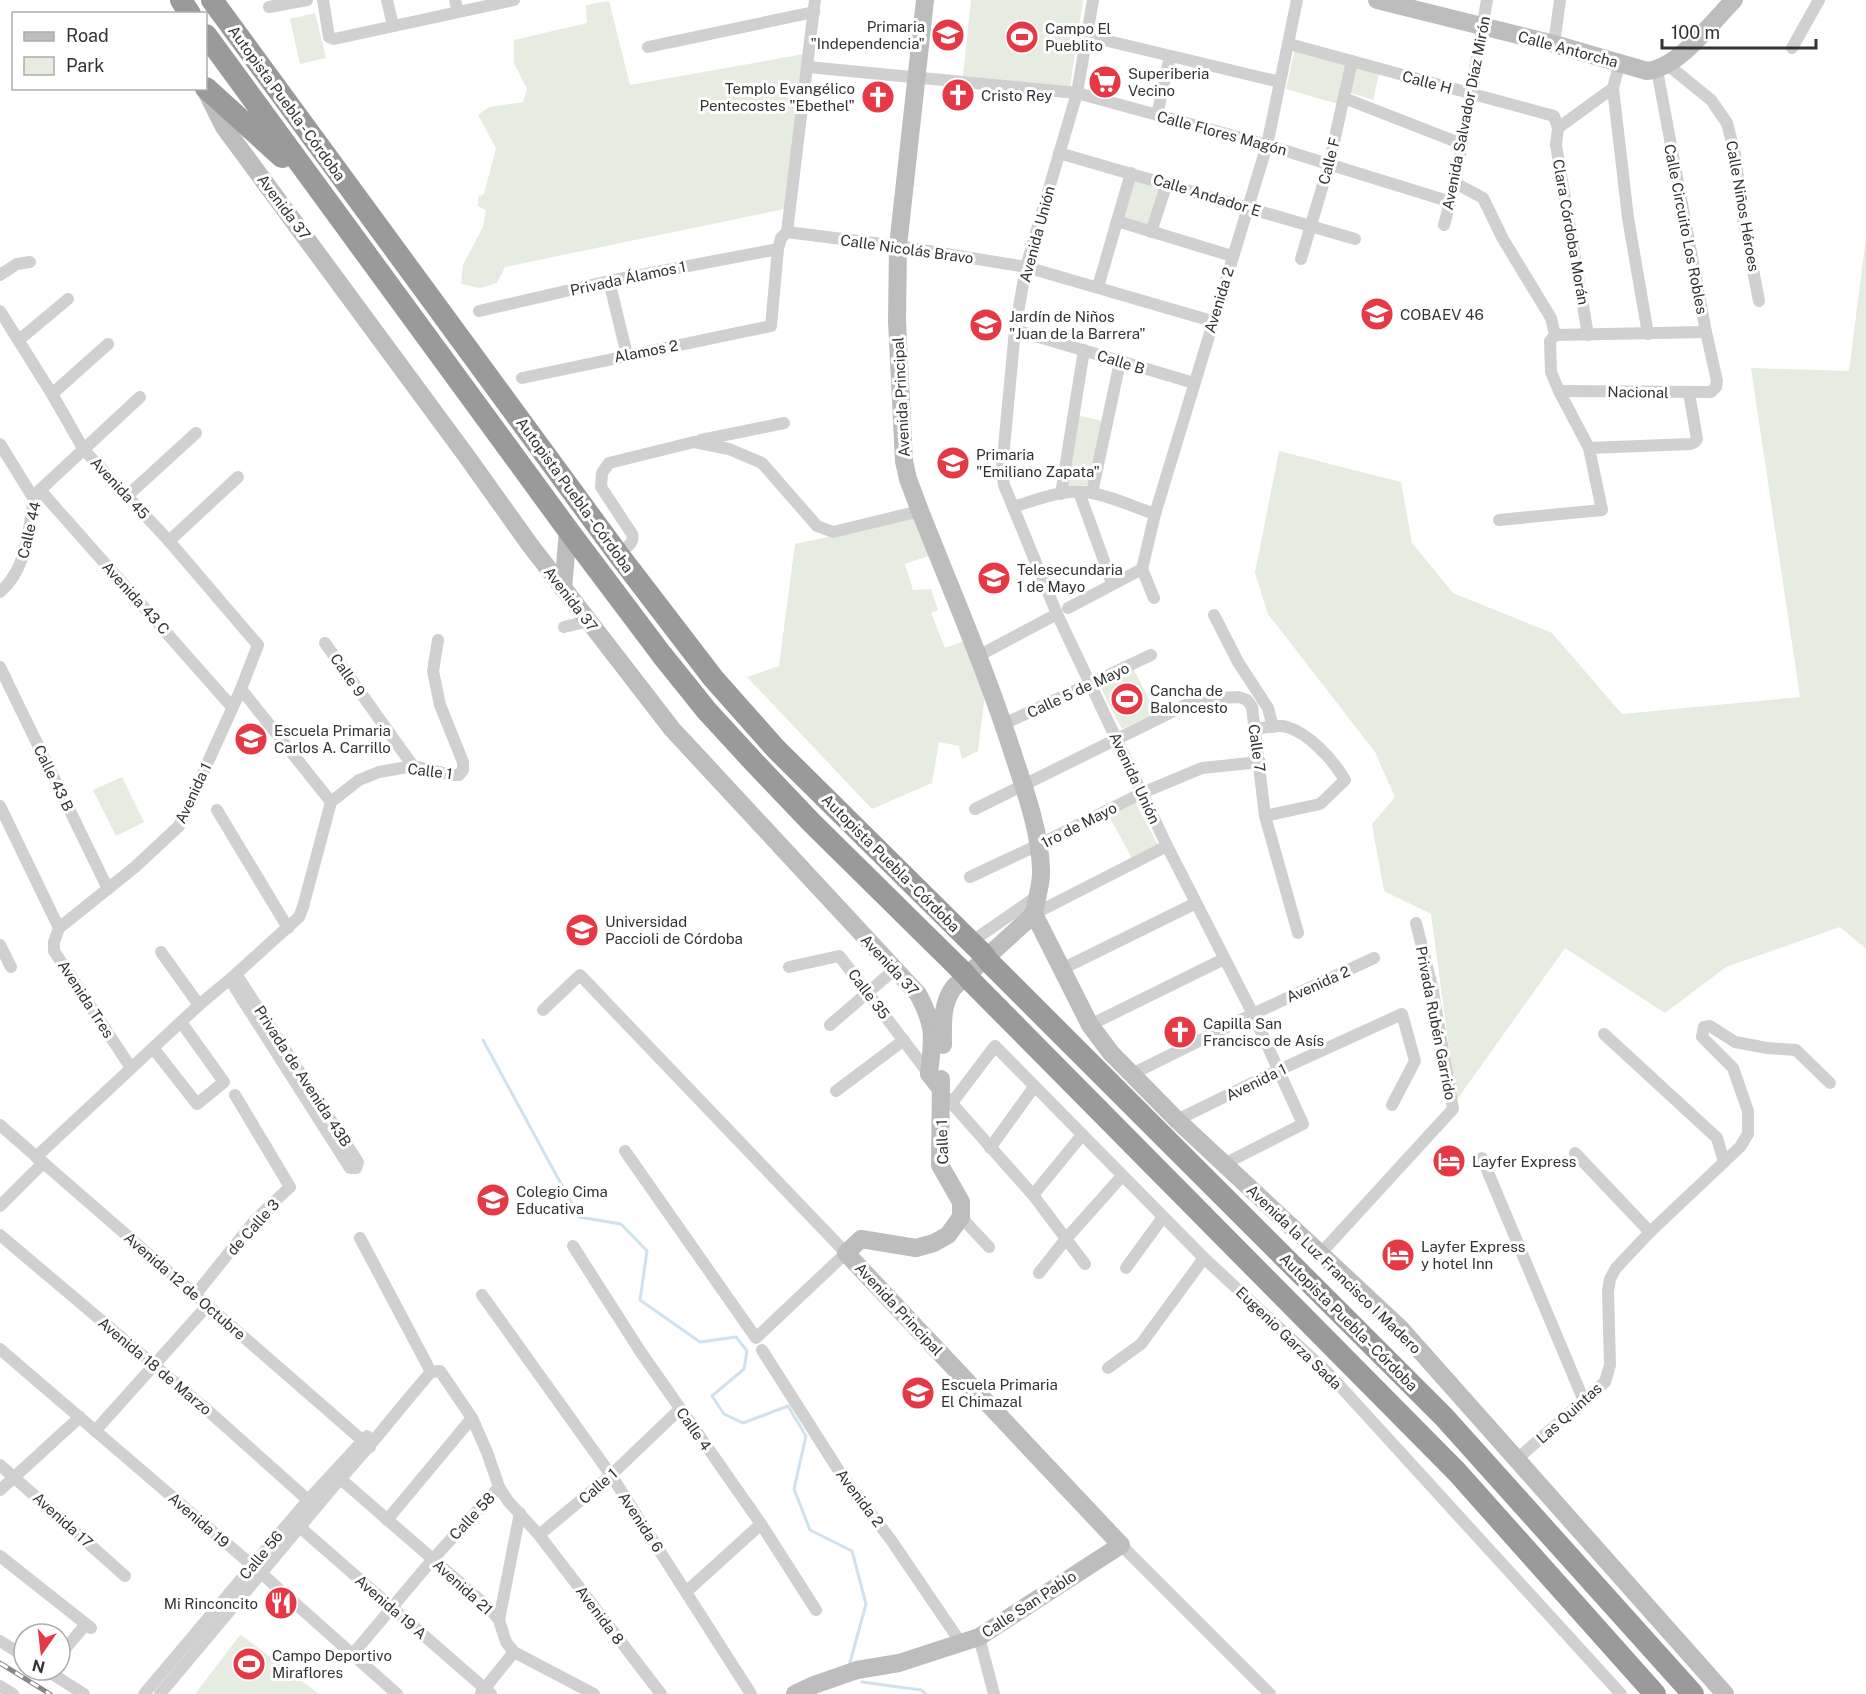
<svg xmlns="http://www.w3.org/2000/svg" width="1866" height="1694" font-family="'Public Sans',sans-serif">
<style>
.green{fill:#e6ecdf}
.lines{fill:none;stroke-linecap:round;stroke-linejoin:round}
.stream{stroke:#cfe2ee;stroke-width:3}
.street{stroke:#d0d0d0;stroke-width:12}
.secondary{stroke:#bdbdbd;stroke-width:18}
.highway{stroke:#9a9a9a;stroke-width:22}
.rail-casing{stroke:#888;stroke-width:5}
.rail{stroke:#fff;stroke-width:3;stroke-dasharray:9;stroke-linecap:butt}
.highway-bridge{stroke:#9a9a9a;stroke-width:22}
.labels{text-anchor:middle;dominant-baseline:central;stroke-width:6;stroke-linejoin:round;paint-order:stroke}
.poi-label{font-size:15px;fill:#333;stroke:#fff;text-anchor:start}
.street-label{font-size:15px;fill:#333;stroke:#fff}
</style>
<rect width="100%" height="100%" fill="#fff"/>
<g class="green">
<path d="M971,0H1083L1070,87L963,76Z"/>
<path d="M609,1L630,85L804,54L784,209L505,267L497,283L480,288L461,284L463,265L483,227L486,210L478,206V197L484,194L496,148L478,115L489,107L523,102L527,89L514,63V40L587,23L586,5Z"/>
<path d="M315,13L326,58L300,64L290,19Z"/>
<path d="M1295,48L1348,62L1338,104L1286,89Z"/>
<path d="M1354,64L1380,70L1373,100L1348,92Z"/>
<path d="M1134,177L1162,185L1150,225L1122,216Z"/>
<path d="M1866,238V949L1840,927L1726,967L1665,1013L1565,948L1456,1101L1431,914L1384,891L1372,824L1395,797L1375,752L1268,614L1255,573L1279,451L1401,482L1412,543L1453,593L1552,633L1622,714L1800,697L1751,368L1849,371Z"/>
<path d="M1077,415L1103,421L1089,485L1065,486Z"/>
<path d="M916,518L931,555L905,564L913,590L931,589L938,610L931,613L945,648L964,641L985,694L978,751L962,759L959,746L939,742L932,783L872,809L747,677L779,666L795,544Z"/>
<path d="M1133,668L1156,713L1122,729L1099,684Z"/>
<path d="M122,777L144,822L116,836L93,790Z"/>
<path d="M1135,802L1158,845L1132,858L1109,816Z"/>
<path d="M240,1635H241L319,1694H195Z"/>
</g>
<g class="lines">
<g class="stream">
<path d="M483,1040L579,1217L621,1224L647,1251L640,1300L700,1342L736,1337L747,1351L744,1369L712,1396L724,1414L743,1423L788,1406L806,1436L794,1489L810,1530L852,1551L866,1604L849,1666"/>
<path d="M862,1682L921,1690L926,1694"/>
</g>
<g class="street">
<path d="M323,0L329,37L334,39L514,0"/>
<path d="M387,0L393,26"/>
<path d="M455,0L458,12"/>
<path d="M1093,0L1077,93L1026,267L1015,330L1002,469L1004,485L1057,614L1167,846L1253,1014L1303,1124L1224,1164"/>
<path d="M269,7L307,0"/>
<path d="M1087,36L1280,82"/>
<path d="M1289,44L1554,116L1558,128L1556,145L1588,335"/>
<path d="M1554,44L1560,0"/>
<path d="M648,47L814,12"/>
<path d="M1792,48L1819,0"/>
<path d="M1620,62L1613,88L1628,218L1648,334"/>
<path d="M1668,65L1711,100L1727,123L1735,154L1743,218L1759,301"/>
<path d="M808,67L1077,93L1267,145L1451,202"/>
<path d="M1344,98L1462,144"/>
<path d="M1157,115L1170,56"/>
<path d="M1558,128L1613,88"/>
<path d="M1059,153L1355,239"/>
<path d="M1455,183L1483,198L1503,239L1551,318L1555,335L1550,341L1551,372L1559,391L1589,448L1602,510L1499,520"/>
<path d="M1117,221L1232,256"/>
<path d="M1444,225L1455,183L1487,0"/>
<path d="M787,232L898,246L1026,267L1212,321"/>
<path d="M1151,232L1167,183"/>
<path d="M1301,259L1329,164L1352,61"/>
<path d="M0,275L17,264L30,262"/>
<path d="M609,281L627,355"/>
<path d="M1098,287L1131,173"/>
<path d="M0,311L52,394L84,450L169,541L258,645L241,689L179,826L135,867L59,928L54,942V951L131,1068"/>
<path d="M479,311L609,281L778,249"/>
<path d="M1015,330L1194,383"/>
<path d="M1555,335L1706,332"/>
<path d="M19,340L68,299"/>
<path d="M522,378L771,326L778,249L781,238L787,232L815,0"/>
<path d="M1559,391L1711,392L1716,387L1717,381L1706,332L1657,70"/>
<path d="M52,394L108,344"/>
<path d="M701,440L784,423"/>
<path d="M0,444L34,499"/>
<path d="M1589,448L1691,444L1695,442L1697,439L1689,393"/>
<path d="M40,490L232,707"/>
<path d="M1079,492L1112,583"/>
<path d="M1092,493L1120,362"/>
<path d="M1061,494L1084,350"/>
<path d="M127,496L196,433"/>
<path d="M1013,507C1037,500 1066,487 1092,493C1113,497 1134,507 1155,514"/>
<path d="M169,541L238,477"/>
<path d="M618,554C625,548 635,544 632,534L601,487L602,473L609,463L694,442L729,449L762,463L817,526L833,532L920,511"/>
<path d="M0,592C27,569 28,532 34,499L40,490L140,397"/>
<path d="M1154,598L1142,569L1155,514L1267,145L1297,0"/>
<path d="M1068,608L1142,569"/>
<path d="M1214,615L1238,662L1268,708L1273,727"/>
<path d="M564,627L589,621"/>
<path d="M325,643L413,766"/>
<path d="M978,656L1057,614"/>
<path d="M0,667L108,889"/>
<path d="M241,689L331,802"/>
<path d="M1004,724L1151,655"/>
<path d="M1255,729C1264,728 1278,724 1287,727C1309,733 1334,761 1345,780L1320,804L1265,816"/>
<path d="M0,806L59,928"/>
<path d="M975,809L1198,699L1239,697L1247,700L1252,707L1265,816L1298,933"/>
<path d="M217,810L288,928"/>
<path d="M970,877L1038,845L1142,793L1202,768L1260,762"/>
<path d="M1034,914L1167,846"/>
<path d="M971,942L1036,897"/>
<path d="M0,945L11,967"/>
<path d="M161,952L199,1005"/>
<path d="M789,967L839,956L841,958L929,1074"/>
<path d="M1062,969L1196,903"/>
<path d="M230,980L350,1168H356L358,1162L236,974"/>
<path d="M543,1010L580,975L846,1253L756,1338L625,1151"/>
<path d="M830,1025L894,970"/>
<path d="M1090,1025L1224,959"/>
<path d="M1604,1034L1717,1138L1724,1162"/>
<path d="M153,1048L197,1104L224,1082L181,1022"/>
<path d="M1132,1074L1253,1014L1374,958"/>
<path d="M836,1091L904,1040"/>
<path d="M947,1098L1033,1195L1085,1264"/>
<path d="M951,1104L995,1046L1204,1258L1329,1374L1621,1694"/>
<path d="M1177,1120L1279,1070L1402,1014L1415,1061L1392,1105"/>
<path d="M0,1125L370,1447"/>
<path d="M990,1148L1034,1087"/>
<path d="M1575,1153L1650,1232"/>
<path d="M36,1157L199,1005L236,974L299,917L303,907L331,802L359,780L379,772L413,766L453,775H459L463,770V762L440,705L433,671L438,640"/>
<path d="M1482,1158L1584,1401"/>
<path d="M1033,1195L1082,1135"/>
<path d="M0,1206L43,1163"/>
<path d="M961,1217L989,1247"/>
<path d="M0,1235L205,1408L308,1500"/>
<path d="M360,1238L431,1372"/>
<path d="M573,1246L640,1351L761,1524L816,1610"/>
<path d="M1321,1253L1453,1109L1432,986L1416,923"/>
<path d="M1126,1268L1163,1217"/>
<path d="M1039,1273L1065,1240L1122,1176"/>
<path d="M195,1295L256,1219L290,1187L235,1095"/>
<path d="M482,1295L611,1475L751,1694"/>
<path d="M0,1349L261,1573L397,1694"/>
<path d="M762,1350L841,1474L891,1540L961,1643"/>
<path d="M1108,1368L1141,1344L1204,1258"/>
<path d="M431,1372L440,1371L472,1418L487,1452L499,1487L508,1501L539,1535L661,1694"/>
<path d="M95,1431L207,1306"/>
<path d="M1517,1459L1605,1382L1610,1365L1608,1291L1610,1279L1616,1268L1650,1232L1740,1147L1748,1134V1111L1733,1068L1702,1037L1704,1027L1710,1026L1735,1042L1767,1048L1796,1050L1830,1083"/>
<path d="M0,1465L125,1576"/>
<path d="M336,1475L489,1608L499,1620L506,1642L514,1652L594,1694"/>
<path d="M0,1490L80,1417"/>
<path d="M387,1520L472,1418"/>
<path d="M295,1523L491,1694"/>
<path d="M539,1535L611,1475L680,1409"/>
<path d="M1121,1545L1270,1694"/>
<path d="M0,1556L91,1628"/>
<path d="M686,1592L761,1524"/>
<path d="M499,1620L520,1513"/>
<path d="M979,1637L994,1694"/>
<path d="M0,1641L24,1656"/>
<path d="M60,1655L86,1624"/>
<path d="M352,1655L432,1560L499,1487"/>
<path d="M46,1670L84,1694"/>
<path d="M0,1686L13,1694"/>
<path d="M481,1693L514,1652"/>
<path d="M144,1694L308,1500L367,1436"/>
<path d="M160,1694L340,1479C372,1445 400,1407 431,1372"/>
</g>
<g class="secondary">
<path d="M925,0L898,246L897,321L904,461L908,479L920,511C953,594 989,677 1016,763C1027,796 1040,834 1041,869C1042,884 1036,899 1034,914"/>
<path d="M1377,0L1554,44L1647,71C1679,68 1711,23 1734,0"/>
<path d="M206,91L224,127L465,454L530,545L672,729L918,994C936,1028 933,1037 929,1074L941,1089"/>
<path d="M563,589L568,530"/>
<path d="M1034,914L1090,1025L1111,1053L1177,1120L1400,1328L1725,1694"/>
<path d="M943,1045C943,1024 941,1004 954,987L1034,914"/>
<path d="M795,1694L814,1685L857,1670L899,1663L979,1637L1121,1545L846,1253L861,1239L916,1248L934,1243L948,1235L961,1217V1202L940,1165L941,1079"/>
</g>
<g class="highway">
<path d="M181,0L190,14"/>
<path d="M212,0L618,554L713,678L776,749L982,953"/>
<path d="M206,35L568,530L662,655L707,711L752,760L811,822L963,972"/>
<path d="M206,88L282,157"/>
<path d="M990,963L1444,1417L1693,1694"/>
<path d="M972,982L1457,1472L1655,1694"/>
</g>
<defs>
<path id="rail" d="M0,1663L50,1694"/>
</defs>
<use href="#rail" class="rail-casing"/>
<use href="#rail" class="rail"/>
<g class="highway-bridge">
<path d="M982,953L990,963"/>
<path d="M963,972L972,982"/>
</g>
</g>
<defs>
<symbol id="school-disc" viewBox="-11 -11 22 22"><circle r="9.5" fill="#e63946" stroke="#fff"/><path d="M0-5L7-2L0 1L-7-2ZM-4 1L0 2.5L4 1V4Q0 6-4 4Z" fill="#fff"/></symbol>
<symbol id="stadium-disc" viewBox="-11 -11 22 22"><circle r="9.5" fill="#e63946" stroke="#fff"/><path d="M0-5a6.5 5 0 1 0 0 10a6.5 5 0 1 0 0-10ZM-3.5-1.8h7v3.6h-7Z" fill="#fff"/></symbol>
<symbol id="supermarket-disc" viewBox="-11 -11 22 22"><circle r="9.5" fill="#e63946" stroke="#fff"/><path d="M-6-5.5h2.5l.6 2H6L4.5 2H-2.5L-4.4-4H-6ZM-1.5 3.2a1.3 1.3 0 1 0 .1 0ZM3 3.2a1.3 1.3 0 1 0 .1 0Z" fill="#fff"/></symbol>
<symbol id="church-disc" viewBox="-11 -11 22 22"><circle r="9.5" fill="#e63946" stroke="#fff"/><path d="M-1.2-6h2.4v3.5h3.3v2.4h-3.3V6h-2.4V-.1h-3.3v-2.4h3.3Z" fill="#fff"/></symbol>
<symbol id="university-disc" viewBox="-11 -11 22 22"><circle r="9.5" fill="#e63946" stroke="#fff"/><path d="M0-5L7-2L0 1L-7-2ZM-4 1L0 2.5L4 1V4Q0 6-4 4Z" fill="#fff"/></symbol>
<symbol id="hotel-disc" viewBox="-11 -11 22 22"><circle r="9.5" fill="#e63946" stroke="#fff"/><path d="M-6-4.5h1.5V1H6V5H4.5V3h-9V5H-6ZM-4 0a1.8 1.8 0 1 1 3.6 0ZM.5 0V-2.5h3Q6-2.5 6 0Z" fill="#fff"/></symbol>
<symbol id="restaurant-disc" viewBox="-11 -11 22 22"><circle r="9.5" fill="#e63946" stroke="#fff"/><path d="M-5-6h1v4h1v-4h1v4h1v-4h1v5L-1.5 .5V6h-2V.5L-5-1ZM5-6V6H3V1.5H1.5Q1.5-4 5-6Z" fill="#fff"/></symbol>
</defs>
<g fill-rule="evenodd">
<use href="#school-disc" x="929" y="16" width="38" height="38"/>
<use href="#stadium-disc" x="1003" y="18" width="38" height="38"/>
<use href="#supermarket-disc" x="1086" y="63" width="38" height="38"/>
<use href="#church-disc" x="939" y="76" width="38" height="38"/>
<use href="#church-disc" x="859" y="78" width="38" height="38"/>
<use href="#school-disc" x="1358" y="295" width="38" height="38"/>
<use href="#school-disc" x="967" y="306" width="38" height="38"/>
<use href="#school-disc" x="934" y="444" width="38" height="38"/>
<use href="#school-disc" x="975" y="559" width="38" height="38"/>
<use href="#stadium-disc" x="1108" y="680" width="38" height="38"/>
<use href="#school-disc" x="232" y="720" width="38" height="38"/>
<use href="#university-disc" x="563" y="911" width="38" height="38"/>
<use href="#church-disc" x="1161" y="1013" width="38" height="38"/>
<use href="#hotel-disc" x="1430" y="1142" width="38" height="38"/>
<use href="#school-disc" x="474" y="1181" width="38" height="38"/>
<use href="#hotel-disc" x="1379" y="1236" width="38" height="38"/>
<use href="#school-disc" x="899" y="1374" width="38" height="38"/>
<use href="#restaurant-disc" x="262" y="1584" width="38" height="38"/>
<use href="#stadium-disc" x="230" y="1645" width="38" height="38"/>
</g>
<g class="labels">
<g class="poi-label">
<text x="925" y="26" text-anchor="end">Primaria<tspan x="925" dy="17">"Independencia"</tspan></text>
<text x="1045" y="28">Campo El<tspan x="1045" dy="17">Pueblito</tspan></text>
<text x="1128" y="73">Superiberia<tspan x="1128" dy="17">Vecino</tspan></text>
<text x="855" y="88" text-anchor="end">Templo Evangélico<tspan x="855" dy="17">Pentecostes "Ebethel"</tspan></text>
<text x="981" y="95">Cristo Rey</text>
<text x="1400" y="314">COBAEV 46</text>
<text x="1009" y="316">Jardín de Niños<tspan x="1009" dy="17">"Juan de la Barrera"</tspan></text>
<text x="976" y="454">Primaria<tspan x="976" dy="17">"Emiliano Zapata"</tspan></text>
<text x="1017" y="569">Telesecundaria<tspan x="1017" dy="17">1 de Mayo</tspan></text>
<text x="1150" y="690">Cancha de<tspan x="1150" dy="17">Baloncesto</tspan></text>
<text x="274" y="730">Escuela Primaria<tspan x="274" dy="17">Carlos A. Carrillo</tspan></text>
<text x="605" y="921">Universidad<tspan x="605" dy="17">Paccioli de Córdoba</tspan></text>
<text x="1203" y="1023">Capilla San<tspan x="1203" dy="17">Francisco de Asís</tspan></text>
<text x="1472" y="1161">Layfer Express</text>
<text x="516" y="1191">Colegio Cima<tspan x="516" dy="17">Educativa</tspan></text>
<text x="1421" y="1246">Layfer Express<tspan x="1421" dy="17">y hotel Inn</tspan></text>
<text x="941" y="1384">Escuela Primaria<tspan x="941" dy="17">El Chimazal</tspan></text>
<text x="258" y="1603" text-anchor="end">Mi Rinconcito</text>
<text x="272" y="1655">Campo Deportivo<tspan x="272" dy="17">Miraflores</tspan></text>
</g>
<g class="street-label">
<text transform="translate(1568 49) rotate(15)">Calle Antorcha</text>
<text transform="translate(1427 82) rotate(15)">Calle H</text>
<text transform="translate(287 103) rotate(54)">Autopista Puebla - Córdoba</text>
<text transform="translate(1466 113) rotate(-79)">Avenida Salvador Díaz Mirón</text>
<text transform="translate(1222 133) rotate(15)">Calle Flores Magón</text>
<text transform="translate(1329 161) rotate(-76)">Calle F</text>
<text transform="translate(1207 195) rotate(17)">Calle Andador E</text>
<text transform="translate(1743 206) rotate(80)">Calle Niños Héroes</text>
<text transform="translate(284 207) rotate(53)">Avenida 37</text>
<text transform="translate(1686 229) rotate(79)">Calle Circuito Los Robles</text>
<text transform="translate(1571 232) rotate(80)">Clara Córdoba Morán</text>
<text transform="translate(1037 234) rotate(-75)">Avenida Unión</text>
<text transform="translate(907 249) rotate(8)">Calle Nicolás Bravo</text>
<text transform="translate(628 278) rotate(-12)">Privada Álamos 1</text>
<text transform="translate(1219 300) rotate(-73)">Avenida 2</text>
<text transform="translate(646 351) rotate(-11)">Alamos 2</text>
<text transform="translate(1121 362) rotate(17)">Calle B</text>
<text transform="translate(1638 392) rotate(1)">Nacional</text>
<text transform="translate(901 397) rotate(-93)">Avenida Principal</text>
<text transform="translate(120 488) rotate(47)">Avenida 45</text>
<text transform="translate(575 495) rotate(54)">Autopista Puebla - Córdoba</text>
<text transform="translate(29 530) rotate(-77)">Calle 44</text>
<text transform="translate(136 598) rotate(48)">Avenida 43 C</text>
<text transform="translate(571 599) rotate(52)">Avenida 37</text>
<text transform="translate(348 675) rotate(55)">Calle 9</text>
<text transform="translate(1078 690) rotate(-25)">Calle 5 de Mayo</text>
<text transform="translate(1257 748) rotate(82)">Calle 7</text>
<text transform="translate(430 771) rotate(7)">Calle 1</text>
<text transform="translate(54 778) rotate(64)">Calle 43 B</text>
<text transform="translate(1135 778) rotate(65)">Avenida Unión</text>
<text transform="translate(193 793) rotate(-65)">Avenida 1</text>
<text transform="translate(1079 825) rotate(-27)">1ro de Mayo</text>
<text transform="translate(891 863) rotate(45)">Autopista Puebla - Córdoba</text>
<text transform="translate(890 965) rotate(47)">Avenida 37</text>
<text transform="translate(1318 984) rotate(-24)">Avenida 2</text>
<text transform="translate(869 994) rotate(53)">Calle 35</text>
<text transform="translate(86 999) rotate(57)">Avenida Tres</text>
<text transform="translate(1436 1023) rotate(79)">Privada Rubén Garrido</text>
<text transform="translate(303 1076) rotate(57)">Privada de Avenida 43B</text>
<text transform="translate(1256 1082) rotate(-26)">Avenida 1</text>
<text transform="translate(942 1142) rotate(-92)">Calle 1</text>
<text transform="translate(253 1227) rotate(-48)">de Calle 3</text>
<text transform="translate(1334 1269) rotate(44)">Avenida la Luz Francisco I Madero</text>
<text transform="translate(185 1286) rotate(41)">Avenida 12 de Octubre</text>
<text transform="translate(899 1309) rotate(47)">Avenida Principal</text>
<text transform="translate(1349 1322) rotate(45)">Autopista Puebla - Córdoba</text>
<text transform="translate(1289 1338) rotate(44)">Eugenio Garza Sada</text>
<text transform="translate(155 1366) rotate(40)">Avenida 18 de Marzo</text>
<text transform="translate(1569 1413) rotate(-42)">Las Quintas</text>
<text transform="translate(694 1429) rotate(55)">Calle 4</text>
<text transform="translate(598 1486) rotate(-41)">Calle 1</text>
<text transform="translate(860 1498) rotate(53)">Avenida 2</text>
<text transform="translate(472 1516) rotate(-47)">Calle 58</text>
<text transform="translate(63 1520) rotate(42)">Avenida 17</text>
<text transform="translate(199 1520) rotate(41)">Avenida 19</text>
<text transform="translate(641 1522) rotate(57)">Avenida 6</text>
<text transform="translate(261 1555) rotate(-50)">Calle 56</text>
<text transform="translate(463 1587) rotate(42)">Avenida 21</text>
<text transform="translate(1029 1604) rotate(-33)">Calle San Pablo</text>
<text transform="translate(391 1607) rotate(41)">Avenida 19 A</text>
<text transform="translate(600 1615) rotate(53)">Avenida 8</text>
</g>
</g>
<rect x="12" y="12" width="195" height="78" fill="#ffffff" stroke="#adadad" stroke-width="1.5"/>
<rect x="24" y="32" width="30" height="9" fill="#bdbdbd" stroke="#adadad" stroke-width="1.5"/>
<text x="66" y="42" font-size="18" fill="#333333">Road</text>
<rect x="24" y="57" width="30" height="18" fill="#e6ecdf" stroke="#adadad" stroke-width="1.5"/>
<text x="66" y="72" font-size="18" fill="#333333">Park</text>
<g transform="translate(42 1652) rotate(194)"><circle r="28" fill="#ffffff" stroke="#adadad" stroke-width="1.5"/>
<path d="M0-4.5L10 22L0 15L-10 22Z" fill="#e63946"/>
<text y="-9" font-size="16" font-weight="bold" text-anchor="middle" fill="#333333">N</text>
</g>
<path d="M1662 39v9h154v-9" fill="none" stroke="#333333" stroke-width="3"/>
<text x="1671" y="39" font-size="18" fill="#333333" stroke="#ffffff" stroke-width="4.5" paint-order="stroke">100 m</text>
</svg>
